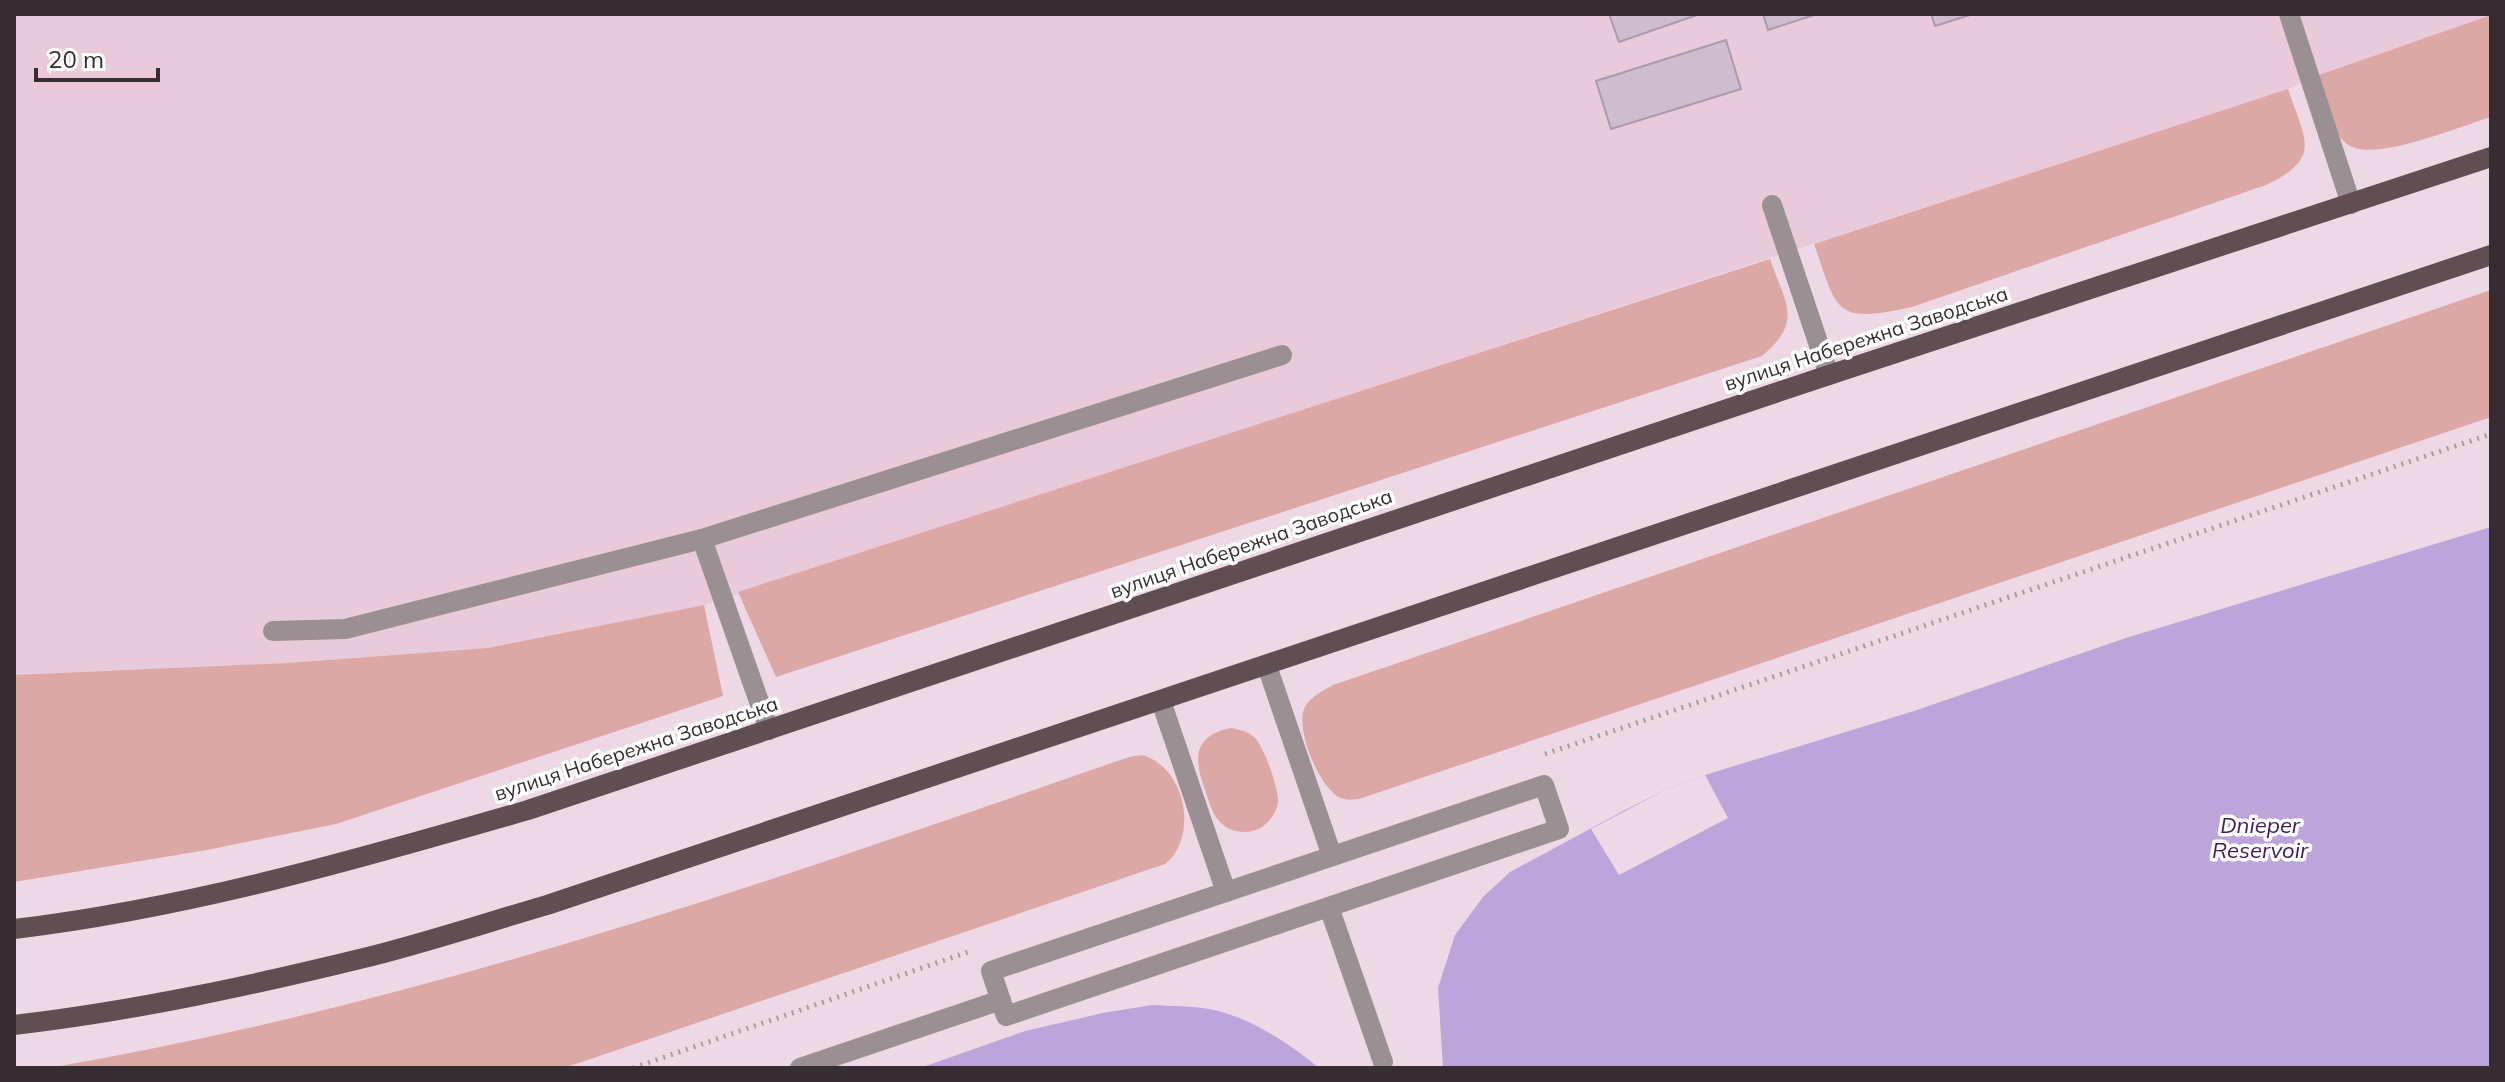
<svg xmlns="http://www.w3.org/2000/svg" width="2505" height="1082" font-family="Mulish,sans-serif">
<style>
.built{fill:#e8cadb}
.green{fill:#dca8a6}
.water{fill:#bda4db}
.pier{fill:#efd8e5}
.building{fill:#cebdcf;stroke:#aa9aab;stroke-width:2}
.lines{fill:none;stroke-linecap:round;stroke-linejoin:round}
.path{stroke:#ab99a3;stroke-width:5;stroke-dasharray:2 6;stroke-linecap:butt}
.lane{stroke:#9a8f92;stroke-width:20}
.primary{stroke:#614e53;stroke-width:20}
.labels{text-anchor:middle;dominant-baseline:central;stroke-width:7;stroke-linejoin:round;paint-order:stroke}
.street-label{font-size:20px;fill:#362d32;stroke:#fff}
.water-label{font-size:22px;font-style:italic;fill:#3e1c5c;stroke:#fff}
</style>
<rect width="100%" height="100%" fill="#efd8e5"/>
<path class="built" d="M14,14H2491V15L2316,76L2288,89L704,605L489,648L287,663L14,675Z"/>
<g class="green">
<path d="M2491,15V117C2460,126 2372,164 2347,144C2328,129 2323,97 2316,76Z"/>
<path d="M2288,89C2305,140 2323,158 2266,185L1912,307C1834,324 1838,313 1814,244Z"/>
<path d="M1770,259C1785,303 1804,321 1762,356L776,677L738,592Z"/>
<path d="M2491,290V417L1362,798C1353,800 1345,801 1337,796C1318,783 1296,731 1304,709C1309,697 1323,691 1333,685Z"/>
<path d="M704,605L723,696L336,824L207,850L14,882V675L287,663L488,648Z"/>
<path d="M1232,728C1240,730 1247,731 1254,737C1264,746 1278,787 1278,800C1278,808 1273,817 1268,822C1255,836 1231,835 1219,821C1211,812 1208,798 1204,787C1193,757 1195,734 1232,728Z"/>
<path d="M1142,755C1186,767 1199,837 1165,864L564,1068H48C419,1005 775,880 1129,757Z"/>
</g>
<g class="water">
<path d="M2491,527V1068H1443L1438,988L1455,935L1483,897L1510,872L1625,810L1667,789L1705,775L1914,711L2126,638Z"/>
<path d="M1152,1005C1171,1006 1191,1006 1209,1009C1248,1016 1289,1043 1319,1068H920L1025,1031L1103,1013Z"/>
</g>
<path class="pier" d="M1705,775L1728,818L1619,875L1591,829L1667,789Z"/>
<g class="building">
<path d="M1609,14H1700L1619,42Z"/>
<path d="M1763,14H1817L1768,30Z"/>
<path d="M1931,14H1973L1935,26Z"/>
<path d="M1726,40L1741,89L1611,129L1596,81Z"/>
</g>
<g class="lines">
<g class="path">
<path d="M1545,754L2491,434"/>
<path d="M633,1068L968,952"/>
</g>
<g class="lane">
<path d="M2289,14L2351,204"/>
<path d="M1772,205L1829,375"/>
<path d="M273,631L345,629L702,539"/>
<path d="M1267,666L1332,856"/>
<path d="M1161,701L1226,892"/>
<path d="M769,730L702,539L1282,355"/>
<path d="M1544,785L1559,829L1006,1016L991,971Z"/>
<path d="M1329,907L1383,1062"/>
<path d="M800,1068L1001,1000"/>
</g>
<g class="primary">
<path d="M14,929C189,908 359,859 528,810L1829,375L2491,157"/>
<path d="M14,1025C135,1011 254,985 372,956C431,941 489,922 547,905L2491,255"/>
</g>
</g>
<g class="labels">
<g class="street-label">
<text transform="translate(1866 338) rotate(-18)">вулиця Набережна Заводська</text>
<text transform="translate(1251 543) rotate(-19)">вулиця Набережна Заводська</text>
<text transform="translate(636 748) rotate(-18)">вулиця Набережна Заводська</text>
</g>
<g class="water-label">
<text x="2260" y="825">Dnieper<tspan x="2260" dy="25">Reservoir</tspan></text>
</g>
</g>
<rect width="2505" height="1082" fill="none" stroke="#362d32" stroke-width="32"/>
<path d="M36 68v12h122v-12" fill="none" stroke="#362d32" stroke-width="4"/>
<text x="48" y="68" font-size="24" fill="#362d32" stroke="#ffffff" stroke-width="6" paint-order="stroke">20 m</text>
</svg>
